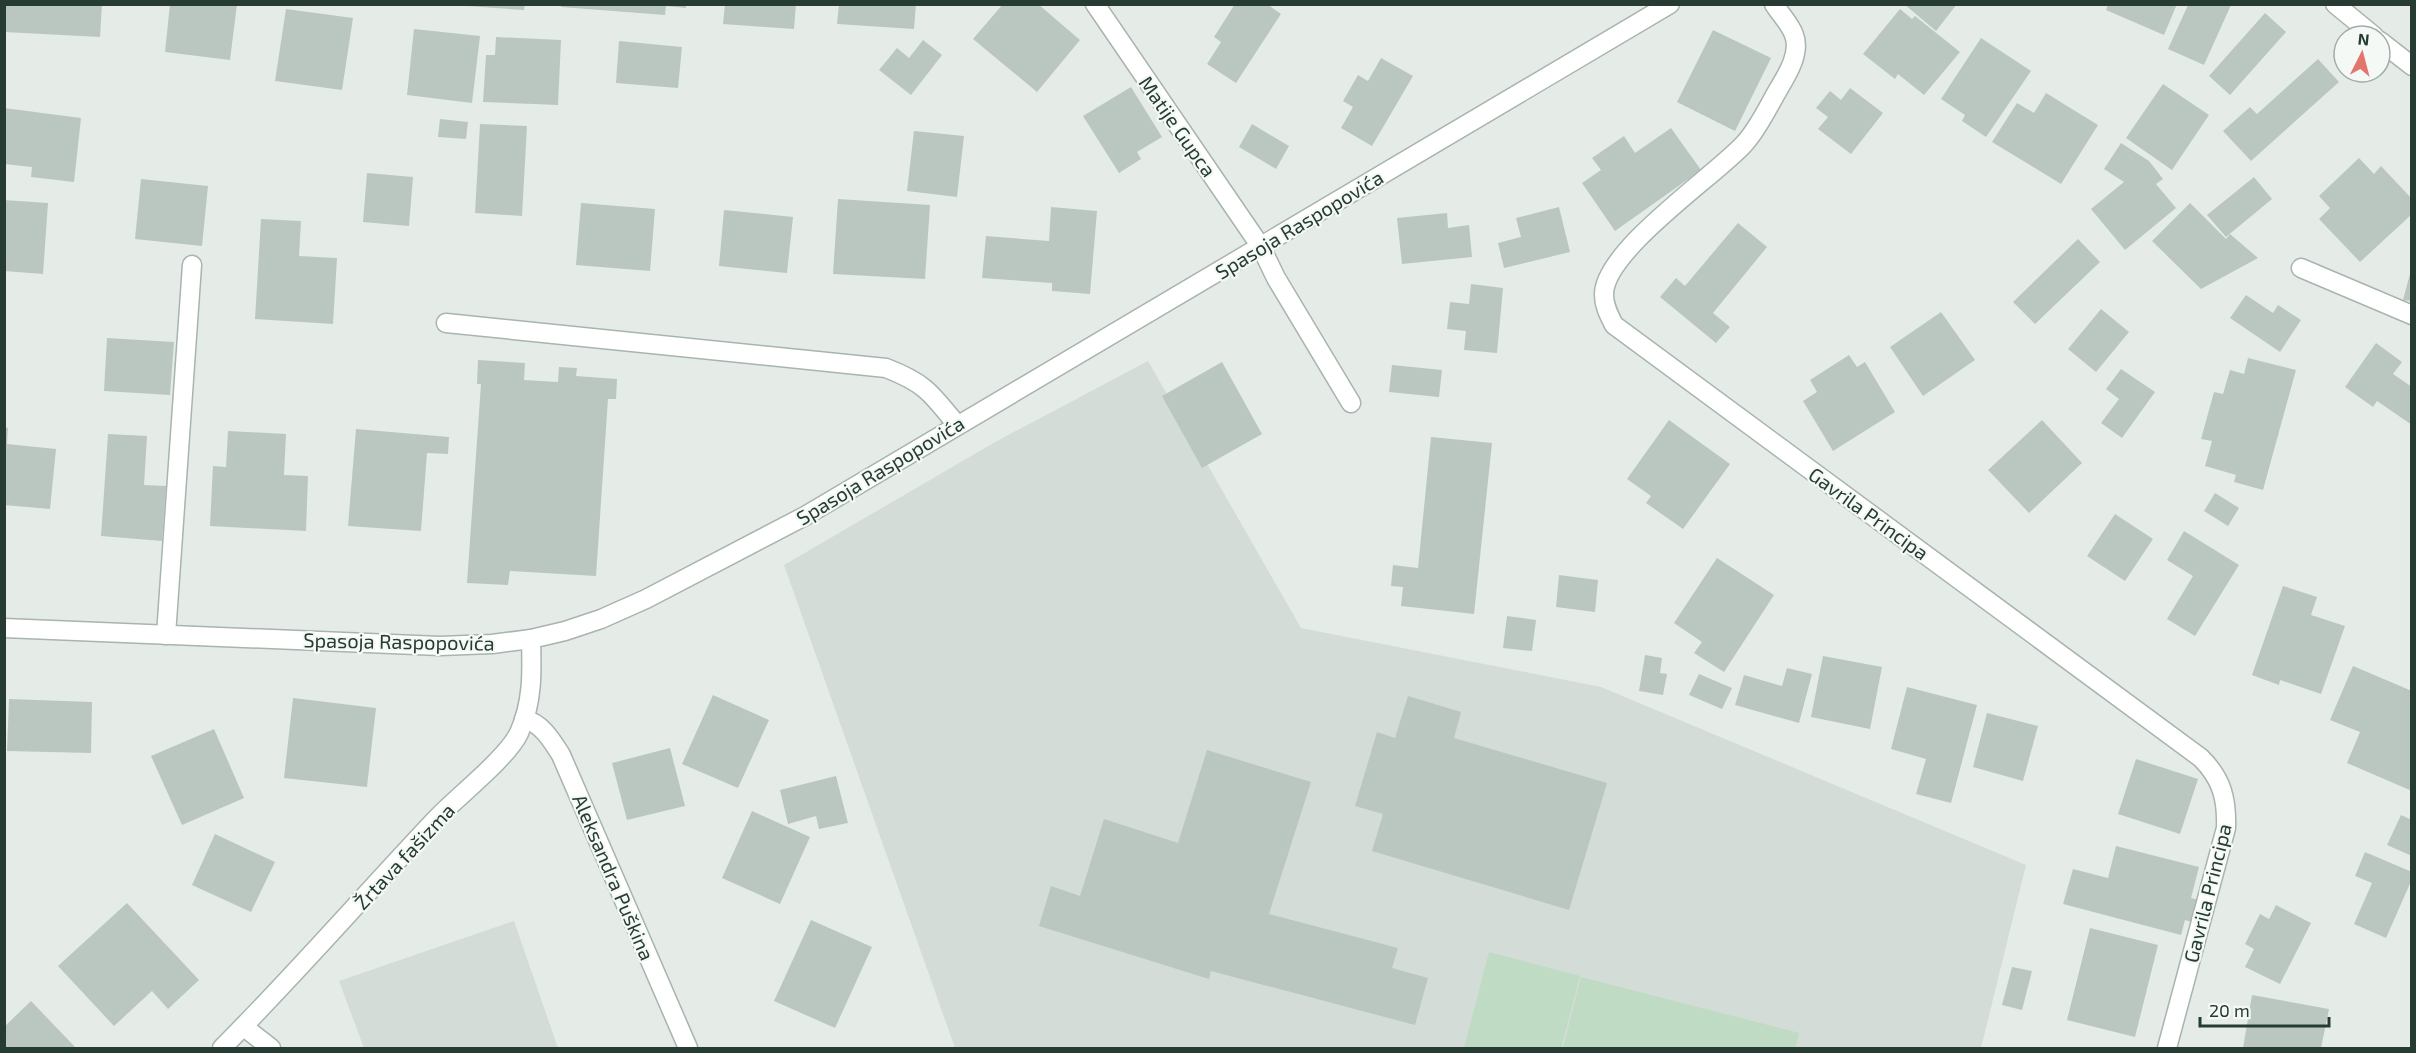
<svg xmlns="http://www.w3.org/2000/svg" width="2416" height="1053" font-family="'Exo 2',sans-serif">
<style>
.built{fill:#d3dcd6}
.green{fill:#c0dbc3}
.building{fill:#bac7c0}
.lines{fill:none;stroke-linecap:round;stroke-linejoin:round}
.lane-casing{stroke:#a8b4ae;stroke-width:21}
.street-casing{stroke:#a8b4ae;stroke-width:21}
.lane{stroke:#fff;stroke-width:18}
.street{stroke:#fff;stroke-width:18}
.labels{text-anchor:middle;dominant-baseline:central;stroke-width:4.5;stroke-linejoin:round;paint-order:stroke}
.street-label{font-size:20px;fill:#263c32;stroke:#f5f9f6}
</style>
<rect width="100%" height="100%" fill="#e5ece8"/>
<g class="built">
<path d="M1148,361L1301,628L1601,687L2026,865L1981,1048H955L784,565L997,441Z"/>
<path d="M514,921L558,1048H364L339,981Z"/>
</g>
<g class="green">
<path d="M1489,952L1580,976L1561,1048H1464Z"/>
<path d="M1581,977L1799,1033L1795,1048H1563Z"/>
</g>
<g class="building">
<path d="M4,4H102L100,37L4,32Z"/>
<path d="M170,4H237L230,60L165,52Z"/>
<path d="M467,4H525L524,10L467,6Z"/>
<path d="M561,4H686V8L666,6L665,15L561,7Z"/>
<path d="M725,4H796L794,29L723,24Z"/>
<path d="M839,4H916L914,29L837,24Z"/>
<path d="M1003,4H1038L1080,40L1037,92L973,39Z"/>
<path d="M1235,4H1267L1281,14L1236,83L1207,64L1221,42L1214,37Z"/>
<path d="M1904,4H1957L1936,31Z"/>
<path d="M2108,4H2177L2164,35L2106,10Z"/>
<path d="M2188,5H2231L2204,65L2168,49Z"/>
<path d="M286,9L353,18L342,90L275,81Z"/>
<path d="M1900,9L1912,19L1915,16L1960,52L1924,95L1898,74L1895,79L1863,54Z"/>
<path d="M2265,13L2286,32L2230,95L2209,76Z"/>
<path d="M414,29L480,36L472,103L407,95Z"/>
<path d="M1713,30L1771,58L1735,131L1677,102Z"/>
<path d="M496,37L561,40L558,105L483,102L486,55H495Z"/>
<path d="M1981,38L2031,71L1986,137L1962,121L1965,115L1941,99Z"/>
<path d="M923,40L942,55L911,95L879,70L897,48L909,58Z"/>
<path d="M619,41L682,47L678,88L616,83Z"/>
<path d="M1381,58L1413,76L1372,146L1341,128L1353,107L1343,101L1358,75L1368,81Z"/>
<path d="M2318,59L2339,82L2251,161L2223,131L2250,107L2257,114Z"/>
<path d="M2163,84L2209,115L2172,170L2126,138Z"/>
<path d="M1131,87L1162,137L1137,152L1141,159L1119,173L1083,116Z"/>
<path d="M1850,88L1883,113L1851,154L1818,129L1828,117L1816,108L1830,91L1841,100Z"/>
<path d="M2046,93L2098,125L2061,184L1992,142L2017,103L2034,113Z"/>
<path d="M4,108L81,118L74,182L31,177L32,167L4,164Z"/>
<path d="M440,119L468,122L466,139L438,137Z"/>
<path d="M480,124L527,126L522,216L475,213Z"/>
<path d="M1252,124L1289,146L1276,169L1239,147Z"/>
<path d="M1671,128L1701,170L1615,231L1582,183L1601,170L1592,158L1624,136L1635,153Z"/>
<path d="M914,131L964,136L957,197L907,191Z"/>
<path d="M2121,143L2149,161L2163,179L2156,184L2176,208L2125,250L2091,209L2124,182L2104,169Z"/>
<path d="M2359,158L2374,174L2381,166L2412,199V214L2360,262L2319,219L2330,208L2319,196Z"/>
<path d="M367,173L413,177L409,226L363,222Z"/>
<path d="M2254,177L2272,199L2226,237L2207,215Z"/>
<path d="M141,179L208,186L202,246L135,239Z"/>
<path d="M838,199L930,205L925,279L833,274Z"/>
<path d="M4,200L48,203L43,274L4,271Z"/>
<path d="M581,203L655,209L650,271L576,265Z"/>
<path d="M2190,203L2226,239L2230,234L2258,258L2201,289L2152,241Z"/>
<path d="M1051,207L1097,211L1090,294L1052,291V283L982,278L986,236L1049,241Z"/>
<path d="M1559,207L1570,252L1504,268L1498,243L1521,237L1516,218Z"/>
<path d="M724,210L793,217L787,273L719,266Z"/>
<path d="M1447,213L1448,228L1469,225L1472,257L1402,264L1397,218Z"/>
<path d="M261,219L301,221L299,256L337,258L333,324L255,319Z"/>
<path d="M1738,223L1767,247L1713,313L1730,327L1716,343L1660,297L1676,278L1685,286Z"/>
<path d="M2078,239L2100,262L2035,324L2013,302Z"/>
<path d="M2411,270H2412V301L2403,300Z"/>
<path d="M1471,284L1503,288L1497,353L1464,350L1466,331L1447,329L1450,302L1469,304Z"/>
<path d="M2246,295L2273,313L2278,305L2301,320L2280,352L2230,318Z"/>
<path d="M2101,309L2129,332L2096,372L2068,349Z"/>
<path d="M1941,312L1975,360L1923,396L1890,347Z"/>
<path d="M107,338L174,342L170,395L104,391Z"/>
<path d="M2376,343L2402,362L2393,374L2412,387V425L2377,401L2373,407L2345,387Z"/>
<path d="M1849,355L1857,367L1865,362L1895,412L1833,451L1803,401L1817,392L1810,380Z"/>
<path d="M2248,358L2296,370L2263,490L2234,482L2236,475L2205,466L2212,441L2201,439L2214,392L2223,394L2230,370L2244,374Z"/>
<path d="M478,360L525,363L524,380L558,382L559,367L577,368L576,376L617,379L616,399H608L596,576L510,571L508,585L467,583L481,384H477Z"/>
<path d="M1222,362L1262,434L1202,468L1162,396Z"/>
<path d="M1392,365L1442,370L1439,397L1389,392Z"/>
<path d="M2121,369L2155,392L2122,438L2101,423L2119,399L2106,389Z"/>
<path d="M1669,420L1730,464L1683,529L1646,503L1651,496L1627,479Z"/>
<path d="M2042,420L2082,463L2029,513L1988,470Z"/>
<path d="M4,427L8,428L7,444L56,449L50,509L4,505Z"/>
<path d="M356,429L449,437L448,454L427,453L421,531L348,526Z"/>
<path d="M228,431L286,434L284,475L308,476L306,531L210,526L213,466L226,467Z"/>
<path d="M108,434L147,436L144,485L166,486L162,541L101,536Z"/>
<path d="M1431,437L1492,443L1474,614L1401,606L1403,587L1391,586L1393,565L1418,568Z"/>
<path d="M2215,493L2239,508L2228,526L2204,511Z"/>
<path d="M2115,514L2153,539L2125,581L2087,556Z"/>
<path d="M2184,531L2239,565L2195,636L2167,619L2193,576L2167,560Z"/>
<path d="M1717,558L1774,595L1724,672L1694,653L1702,642L1674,623Z"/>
<path d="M1559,575L1598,580L1595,612L1556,607Z"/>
<path d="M2283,586L2317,597L2311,615L2345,626L2321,694L2280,680L2279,685L2252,675Z"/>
<path d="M1507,616L1536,620L1532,651L1503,648Z"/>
<path d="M1645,655L1662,658L1660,673L1667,674L1663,695L1639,691Z"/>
<path d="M1823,656L1882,667L1870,729L1811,717Z"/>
<path d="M2353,666L2412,691V791L2347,763L2360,732L2330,720Z"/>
<path d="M1787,668L1812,674L1799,723L1735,705L1744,675L1782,686Z"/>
<path d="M1699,674L1732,688L1722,709L1689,695Z"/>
<path d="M1907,687L1977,705L1951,803L1916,794L1926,759L1891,749Z"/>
<path d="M713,695L769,720L738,788L682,764Z"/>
<path d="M1408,696L1461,712L1454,738L1607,783L1569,910L1372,851L1383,814L1355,806L1377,732L1395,738Z"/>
<path d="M293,698L376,708L367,787L284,778Z"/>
<path d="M9,699L92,702L91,753L7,751Z"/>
<path d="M1987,713L2038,726L2023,781L1973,767Z"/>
<path d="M214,729L244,798L182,825L151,756Z"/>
<path d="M670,748L685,806L627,820L612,763Z"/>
<path d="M1207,750L1311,782L1269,914L1398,948L1392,968L1428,978L1415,1025L1211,971L1209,979L1039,926L1051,886L1080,896L1104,819L1178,843Z"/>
<path d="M2136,759L2198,779L2180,834L2118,814Z"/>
<path d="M836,776L848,823L819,829L816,816L788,824L780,790Z"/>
<path d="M752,811L810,837L780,904L722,878Z"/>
<path d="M2401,815L2412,820V856L2387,845Z"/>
<path d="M215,834L275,862L251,912L192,885Z"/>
<path d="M2116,846L2199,867L2191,898L2199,900L2194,923L2185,920L2181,935L2063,904L2073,869L2108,878Z"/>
<path d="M2365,852L2412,872V879L2386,938L2354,924L2372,883L2355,876Z"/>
<path d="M127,903L199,980L168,1009L152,991L114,1026L58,966Z"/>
<path d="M2276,905L2311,923L2280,984L2245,967L2254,949L2245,944L2260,914L2269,919Z"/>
<path d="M811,920L872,947L835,1028L774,1001Z"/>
<path d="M2090,928L2158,945L2135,1037L2067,1020Z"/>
<path d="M2012,967L2032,971L2022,1010L2002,1005Z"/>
<path d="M2252,995L2329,1009L2321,1048H2243Z"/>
<path d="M31,1001L76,1048H4V1027Z"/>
</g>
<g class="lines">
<defs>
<path id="lane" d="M1261,247L1276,278L1351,403"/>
<g id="street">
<path d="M1095,4L1261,247"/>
<path d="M1774,4C1780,14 1791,25 1794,35C1801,53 1787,75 1778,90C1768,107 1758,129 1744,144C1715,176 1603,251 1604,295C1604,306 1609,315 1614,325L2201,758C2222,779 2227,799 2226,828L2167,1048"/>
<path d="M2335,4L2374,36"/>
<path d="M2380,41L2412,66"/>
<path d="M2301,268L2412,315"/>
<path d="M446,323L886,368C925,383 931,393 957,425"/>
<path d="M4,628L440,646L492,644L531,639L565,631L601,619L646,599L805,516L1670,4"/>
<path d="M166,635L192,265"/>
<path d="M524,719C542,723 552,741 561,755L688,1048"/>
<path d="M244,1027L271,1048"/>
<path d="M222,1048C296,974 365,894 437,818C458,796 507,758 519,733C533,702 532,671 531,639"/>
</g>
</defs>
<use href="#lane" class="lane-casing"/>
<use href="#street" class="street-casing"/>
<use href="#lane" class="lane"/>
<use href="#street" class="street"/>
</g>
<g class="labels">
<g class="street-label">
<text transform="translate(1178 126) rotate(55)">Matije Gupca</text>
<text transform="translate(1299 224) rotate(-31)">Spasoja Raspopovića</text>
<text transform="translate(880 470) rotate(-31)">Spasoja Raspopovića</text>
<text transform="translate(1869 513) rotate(36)">Gavrila Principa</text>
<text transform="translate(399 641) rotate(1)">Spasoja Raspopovića</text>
<text transform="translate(404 856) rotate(-47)">Žrtava fašizma</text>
<text transform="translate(614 877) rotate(67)">Aleksandra Puškina</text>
<text transform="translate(2207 893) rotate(-76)">Gavrila Principa</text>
</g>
</g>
<rect width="2416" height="1053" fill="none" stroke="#263c32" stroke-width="12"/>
<g transform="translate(2362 54) rotate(6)"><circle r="28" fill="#f5f9f6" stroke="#a2ada8" stroke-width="1.5"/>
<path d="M0-4.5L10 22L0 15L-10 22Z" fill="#e2766d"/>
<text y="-9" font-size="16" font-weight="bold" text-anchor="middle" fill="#263c32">N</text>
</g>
<path d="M2200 1017v9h129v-9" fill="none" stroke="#263c32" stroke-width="3"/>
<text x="2209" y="1017" font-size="18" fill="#263c32" stroke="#f5f9f6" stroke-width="4.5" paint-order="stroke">20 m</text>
</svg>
